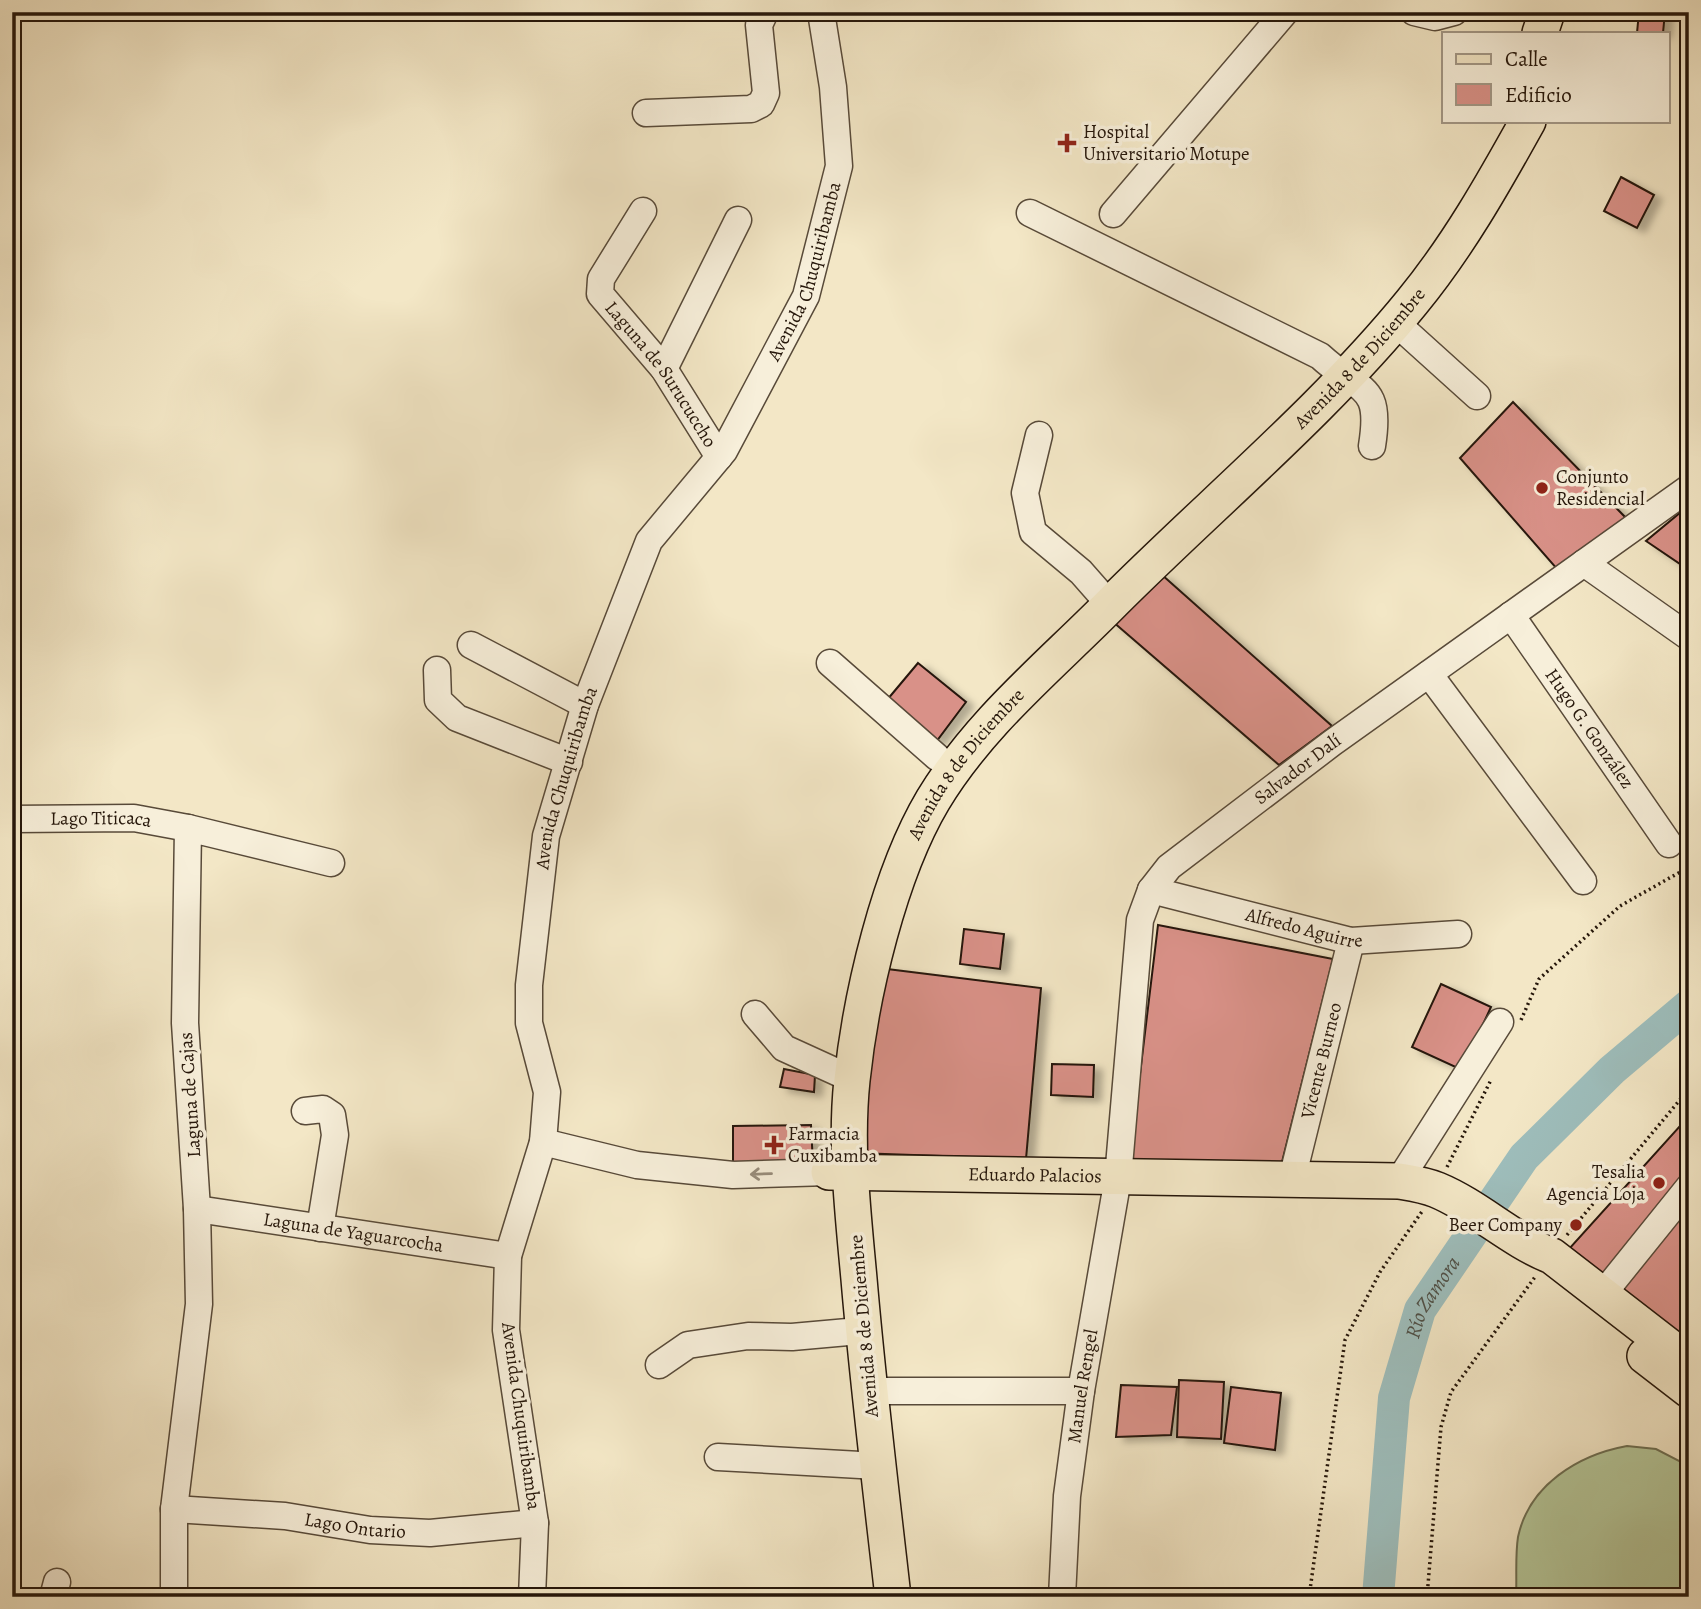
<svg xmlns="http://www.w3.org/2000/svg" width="1701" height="1609" font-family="Alegreya,serif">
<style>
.grass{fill:#b5c799;stroke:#6d6e52;stroke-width:2}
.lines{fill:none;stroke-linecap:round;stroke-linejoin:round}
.river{stroke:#9ebebc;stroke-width:32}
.building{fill:#d99188;stroke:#25160a;stroke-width:2;filter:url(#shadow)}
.minor-casing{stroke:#584a39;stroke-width:29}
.major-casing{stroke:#25160a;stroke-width:38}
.path{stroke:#25160a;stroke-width:3.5;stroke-dasharray:2 3.5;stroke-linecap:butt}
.minor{stroke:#f7efda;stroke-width:26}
.major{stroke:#f3e7c6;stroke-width:35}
.oneway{stroke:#988d7c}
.poi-dot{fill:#8f2418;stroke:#f7efda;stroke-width:2.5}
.labels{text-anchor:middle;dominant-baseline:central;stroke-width:7;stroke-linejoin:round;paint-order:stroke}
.poi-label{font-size:19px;fill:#25160a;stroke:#f7efda;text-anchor:start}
.street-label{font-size:19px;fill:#25160a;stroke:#f7efda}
.water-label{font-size:21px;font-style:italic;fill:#4f5148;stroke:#f7efda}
</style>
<defs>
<filter id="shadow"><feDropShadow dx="8" dy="4.5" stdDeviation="3.5" flood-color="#0004"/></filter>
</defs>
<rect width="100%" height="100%" fill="#f3e7c6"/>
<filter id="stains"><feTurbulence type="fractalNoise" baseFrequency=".00286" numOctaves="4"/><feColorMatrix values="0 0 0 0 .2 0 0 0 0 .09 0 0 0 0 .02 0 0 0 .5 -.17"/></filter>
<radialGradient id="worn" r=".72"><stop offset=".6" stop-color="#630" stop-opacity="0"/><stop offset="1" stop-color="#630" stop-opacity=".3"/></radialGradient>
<path class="grass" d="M1627,1446L1656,1449L1689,1466V1597H1516C1517,1578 1515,1556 1518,1537C1529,1485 1578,1455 1627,1446Z"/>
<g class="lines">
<path class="river" id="s1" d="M1378,1597L1394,1398L1420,1310L1524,1157L1612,1070L1689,1005"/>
</g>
<g class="building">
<path d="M1639,12H1665L1663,33H1637Z"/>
<path d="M1621,177L1654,195L1637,228L1604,211Z"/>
<path d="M1513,402L1626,518L1557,569L1460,458Z"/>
<path d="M1687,507L1689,508V570L1646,541Z"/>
<path d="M1161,574L1332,726L1279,765L1112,621Z"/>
<path d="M918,663L966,702L936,742L887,700Z"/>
<path d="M1158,925L1333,959L1280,1170L1129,1165Z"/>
<path d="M964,929L1004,934L1000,969L960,964Z"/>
<path d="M879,968L1041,988L1026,1159L856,1153Z"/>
<path d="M1441,984L1491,1007L1462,1070L1412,1047Z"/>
<path d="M1052,1064L1094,1065L1093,1097L1051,1095Z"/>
<path d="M784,1069L815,1075L814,1092L780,1087Z"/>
<path d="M1689,1116V1341L1568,1250Z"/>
<path d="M811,1125L813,1165L733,1166V1126Z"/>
<path d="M1179,1380L1224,1382L1221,1439L1177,1437Z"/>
<path d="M1121,1385L1177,1387L1171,1435L1116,1437Z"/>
<path d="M1231,1387L1281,1393L1275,1450L1224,1443Z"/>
</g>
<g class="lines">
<defs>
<g id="minor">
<path d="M1414,12L1435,17L1454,12"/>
<path d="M646,113L751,109L761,104L766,93L759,25L765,12"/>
<path id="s2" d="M643,211L601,279L600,294L664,369L719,457"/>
<path d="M1030,213L1320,356C1361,394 1382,383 1372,446"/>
<path d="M1113,214L1285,12"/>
<path d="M1395,322L1477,396"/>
<path d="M664,369L738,220"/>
<path d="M1039,435L1025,493L1033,532L1081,572L1110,605"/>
<path d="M1584,563L1689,637"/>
<path id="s3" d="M1511,615L1669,844"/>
<path d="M471,645L585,705"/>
<path d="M830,663L937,757"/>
<path d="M437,670L438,700L457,718L569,762"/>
<path d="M1429,674L1583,881"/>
<path id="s4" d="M12,819L134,818L188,828"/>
<path id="s5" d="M1151,890L1351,941L1458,934"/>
<path d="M755,1014L784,1048L852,1079"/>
<path d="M305,1111L323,1109L332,1115L335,1135L320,1228"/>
<path d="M543,1142L637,1165L733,1175L829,1172"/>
<path id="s6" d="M1292,1179L1351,941"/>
<path d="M1399,1181L1500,1022"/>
<path id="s7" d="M197,1209L508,1256"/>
<path d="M1602,1295L1689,1187"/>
<path d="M659,1365L688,1345L748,1336L792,1337L848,1332"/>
<path d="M869,1391H1081"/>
<path d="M718,1457L878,1466"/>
<path id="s8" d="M174,1509L285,1516L370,1530L430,1533L535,1523"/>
<path d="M53,1597L57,1582"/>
<path d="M174,1597V1509L199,1304L197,1209L185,1023L188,828L331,863"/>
<path id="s9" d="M532,1597L535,1523L506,1330L508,1256L543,1142L547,1092L529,1023V985L546,836L585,705L649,541L724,451L806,296L839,166L833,87L821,12"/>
<path id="s10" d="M1062,1597L1067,1496L1081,1391L1118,1178L1140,920L1151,890L1169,867L1332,743L1689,488"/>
</g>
<g id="major">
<path d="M1540,33L1547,12"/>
<path id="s11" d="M829,1172L1399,1181C1411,1183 1425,1185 1437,1190C1478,1207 1511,1240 1552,1256L1689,1362"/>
<path d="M1645,1356L1689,1390"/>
<path id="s12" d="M893,1597C881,1491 868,1385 859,1279C853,1213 845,1146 852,1080C861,994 889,874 933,800C980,722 1050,666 1113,602C1211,504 1325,409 1412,302C1458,246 1493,184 1528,121"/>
</g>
</defs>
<use href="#minor" class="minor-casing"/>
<use href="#major" class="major-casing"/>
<g class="path">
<path d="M1521,1020L1539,979L1620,906L1689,867"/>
<path d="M1447,1167L1491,1080"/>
<path d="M1567,1235L1689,1089"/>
<path d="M1309,1597L1345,1340L1380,1272L1423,1210"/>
<path d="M1427,1597L1441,1427L1451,1392L1535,1277"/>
</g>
<use href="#minor" class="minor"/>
<use href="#major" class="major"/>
</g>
<defs><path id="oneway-shaft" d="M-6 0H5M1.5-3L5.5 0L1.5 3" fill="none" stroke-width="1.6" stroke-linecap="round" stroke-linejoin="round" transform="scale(1.75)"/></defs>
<use class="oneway" href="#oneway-shaft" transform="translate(761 1174) rotate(178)"/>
<g class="poi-dot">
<path d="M1063.5 132.5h7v7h7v7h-7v7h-7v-7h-7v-7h7z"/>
<circle cx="1542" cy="488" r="7"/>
<path d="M770.5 1134.5h7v7h7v7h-7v7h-7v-7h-7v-7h7z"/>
<circle cx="1659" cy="1183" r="7"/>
<circle cx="1576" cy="1225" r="7"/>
</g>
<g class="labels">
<g class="poi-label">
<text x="1083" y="132">Hospital<tspan x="1083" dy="22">Universitario Motupe</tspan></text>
<text x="1556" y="477">Conjunto<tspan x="1556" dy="22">Residencial</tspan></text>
<text x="788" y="1134">Farmacia<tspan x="788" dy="22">Cuxibamba</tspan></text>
<text x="1645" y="1172" text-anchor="end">Tesalia<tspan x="1645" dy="22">Agencia Loja</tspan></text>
<text x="1562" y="1225" text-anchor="end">Beer Company</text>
</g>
<g class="street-label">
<text stroke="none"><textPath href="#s9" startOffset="1400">Avenida Chuquiribamba</textPath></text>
<text stroke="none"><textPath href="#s12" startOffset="1428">Avenida 8 de Diciembre</textPath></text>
<text stroke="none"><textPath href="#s2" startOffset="196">Laguna de Surucuccho</textPath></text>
<text stroke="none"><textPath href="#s3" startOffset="138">Hugo G. González</textPath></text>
<text stroke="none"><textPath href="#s12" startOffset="861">Avenida 8 de Diciembre</textPath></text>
<text stroke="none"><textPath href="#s10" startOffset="905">Salvador Dalí</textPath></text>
<text stroke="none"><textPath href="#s9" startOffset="833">Avenida Chuquiribamba</textPath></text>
<text stroke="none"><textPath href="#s4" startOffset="89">Lago Titicaca</textPath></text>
<text stroke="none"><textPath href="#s5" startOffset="158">Alfredo Aguirre</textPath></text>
<text stroke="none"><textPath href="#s6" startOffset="122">Vicente Burneo</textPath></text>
<text transform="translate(190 1095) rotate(-94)">Laguna de Cajas</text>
<text stroke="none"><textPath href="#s11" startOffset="206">Eduardo Palacios</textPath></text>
<text stroke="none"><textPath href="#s7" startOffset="158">Laguna de Yaguarcocha</textPath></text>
<text transform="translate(864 1326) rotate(-95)">Avenida 8 de Diciembre</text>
<text stroke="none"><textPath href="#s10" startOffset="212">Manuel Rengel</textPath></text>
<text transform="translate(521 1416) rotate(82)">Avenida Chuquiribamba</text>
<text stroke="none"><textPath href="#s8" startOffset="182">Lago Ontario</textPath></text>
</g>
<g class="water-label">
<text stroke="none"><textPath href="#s1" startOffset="308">Río Zamora</textPath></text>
</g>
</g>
<rect width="1701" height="1609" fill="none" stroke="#f3e7c6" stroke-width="42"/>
<rect x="14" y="14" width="1673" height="1581" fill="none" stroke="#25160a" stroke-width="3.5"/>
<rect x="21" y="21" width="1659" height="1567" fill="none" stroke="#25160a" stroke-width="2"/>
<rect x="1442" y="32" width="228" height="91" fill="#f7efda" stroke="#a39887" stroke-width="2"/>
<rect x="1456" y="54" width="35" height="10" fill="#f3e7c6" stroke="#a39887" stroke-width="2"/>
<text x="1505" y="66" font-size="21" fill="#25160a">Calle</text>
<rect x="1456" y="84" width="35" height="21" fill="#d99188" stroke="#a39887" stroke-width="2"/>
<text x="1505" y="102" font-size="21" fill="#25160a">Edificio</text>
<rect width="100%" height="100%" filter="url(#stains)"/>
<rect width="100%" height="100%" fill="url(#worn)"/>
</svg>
